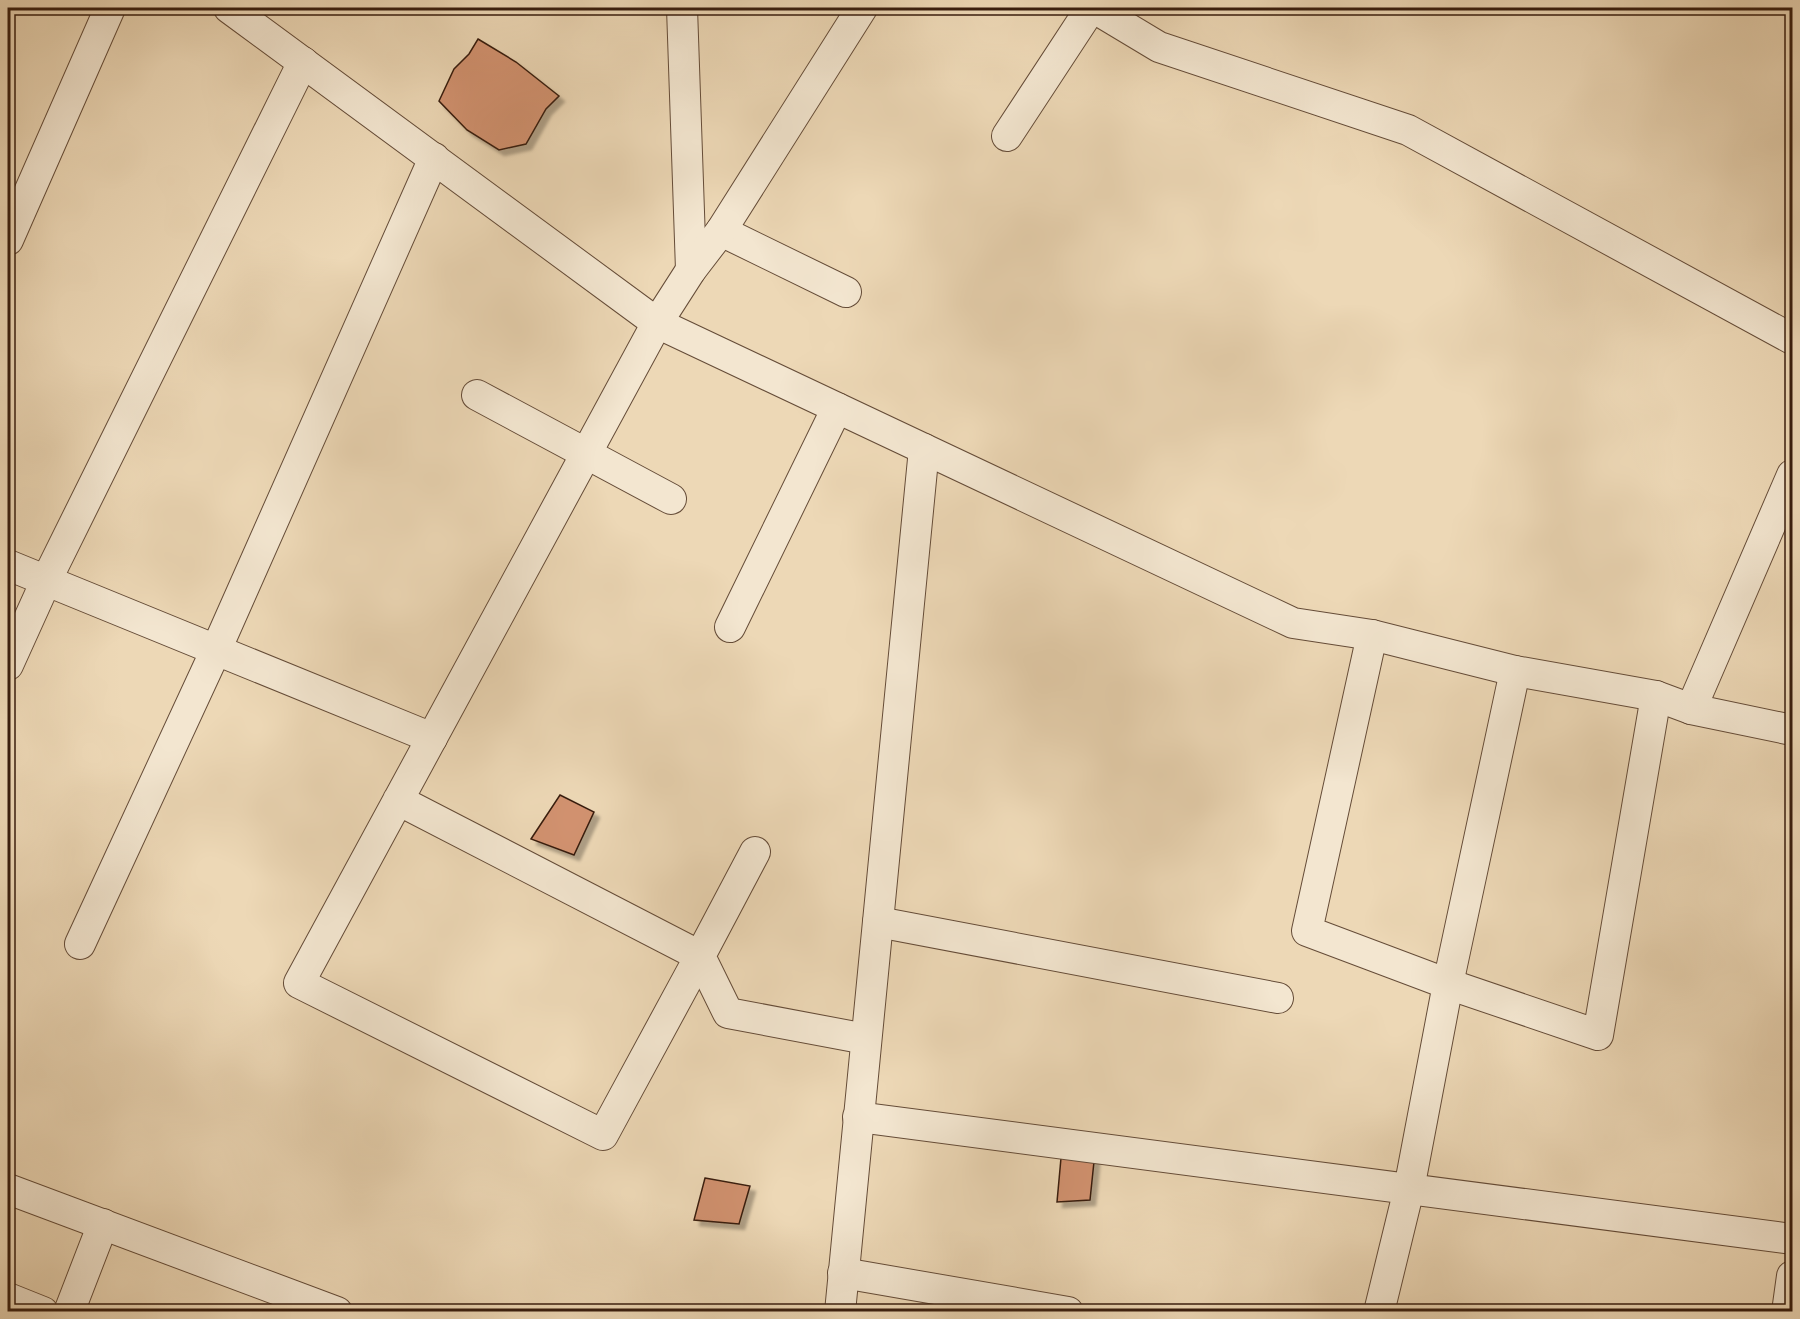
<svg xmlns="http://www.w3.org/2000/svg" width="1800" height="1319" font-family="'Libre Bodoni',serif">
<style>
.building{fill:#d2926f;stroke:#381d0e;stroke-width:1.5;filter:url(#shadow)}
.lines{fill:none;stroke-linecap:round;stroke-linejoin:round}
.minor-casing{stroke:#654c38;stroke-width:32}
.minor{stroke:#f3e6d0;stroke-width:30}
</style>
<defs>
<filter id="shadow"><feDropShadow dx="5.5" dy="5.5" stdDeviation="1.5" flood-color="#0004"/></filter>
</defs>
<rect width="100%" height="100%" fill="#edd8b6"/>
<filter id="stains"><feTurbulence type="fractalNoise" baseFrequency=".00333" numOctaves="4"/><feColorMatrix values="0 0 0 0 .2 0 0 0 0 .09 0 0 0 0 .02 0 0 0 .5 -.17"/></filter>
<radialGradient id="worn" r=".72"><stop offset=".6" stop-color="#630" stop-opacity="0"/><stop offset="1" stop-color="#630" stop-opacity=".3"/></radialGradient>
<g class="building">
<path d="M478,39L516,62L559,96L546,109L526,144L499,150L467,130L439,101L454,69L469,54Z"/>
<path d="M560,795L594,812L574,855L531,839Z"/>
<path d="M1062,1147L1095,1152L1090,1200L1057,1202Z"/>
<path d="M705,1178L750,1186L739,1224L694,1220Z"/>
</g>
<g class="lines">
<defs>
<g id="minor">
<path d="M229,8L657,323L1293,623L1372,635L1515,671L1656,696L1691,709L1792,730"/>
<path d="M682,8L691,270"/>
<path d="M1094,8L1159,47L1408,130L1792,339"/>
<path d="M1007,136L1091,8"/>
<path d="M721,231L846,292"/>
<path d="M8,240L110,8"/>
<path d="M477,395L671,499"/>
<path d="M8,565L432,738"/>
<path d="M730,627L837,408"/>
<path d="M1372,635L1307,931L1448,984L1598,1035L1656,696"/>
<path d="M8,665L46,581L303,62"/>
<path d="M1691,709L1792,475"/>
<path d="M398,800L700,956L603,1135L299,983L657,323L691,270L721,231L862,8"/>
<path d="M755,852L700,956L728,1013L866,1039"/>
<path d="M878,922L1278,998"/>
<path d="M80,944L216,650L434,158"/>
<path d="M858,1117L1792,1239"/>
<path d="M8,1189L337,1312"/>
<path d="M843,1273L1068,1312"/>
<path d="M8,1298L43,1312"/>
<path d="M69,1312L103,1224"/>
<path d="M840,1312L924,449"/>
<path d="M1379,1312L1409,1189L1448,984L1515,671"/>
<path d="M1787,1312L1792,1276"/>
</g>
</defs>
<use href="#minor" class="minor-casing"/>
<use href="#minor" class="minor"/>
</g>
<rect width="1800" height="1319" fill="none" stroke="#edd8b6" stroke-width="30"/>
<rect x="9" y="9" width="1782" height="1301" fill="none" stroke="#381d0e" stroke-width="3"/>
<rect x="15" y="15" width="1770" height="1289" fill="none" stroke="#381d0e" stroke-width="1.5"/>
<rect width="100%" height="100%" filter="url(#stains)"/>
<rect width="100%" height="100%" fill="url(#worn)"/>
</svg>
